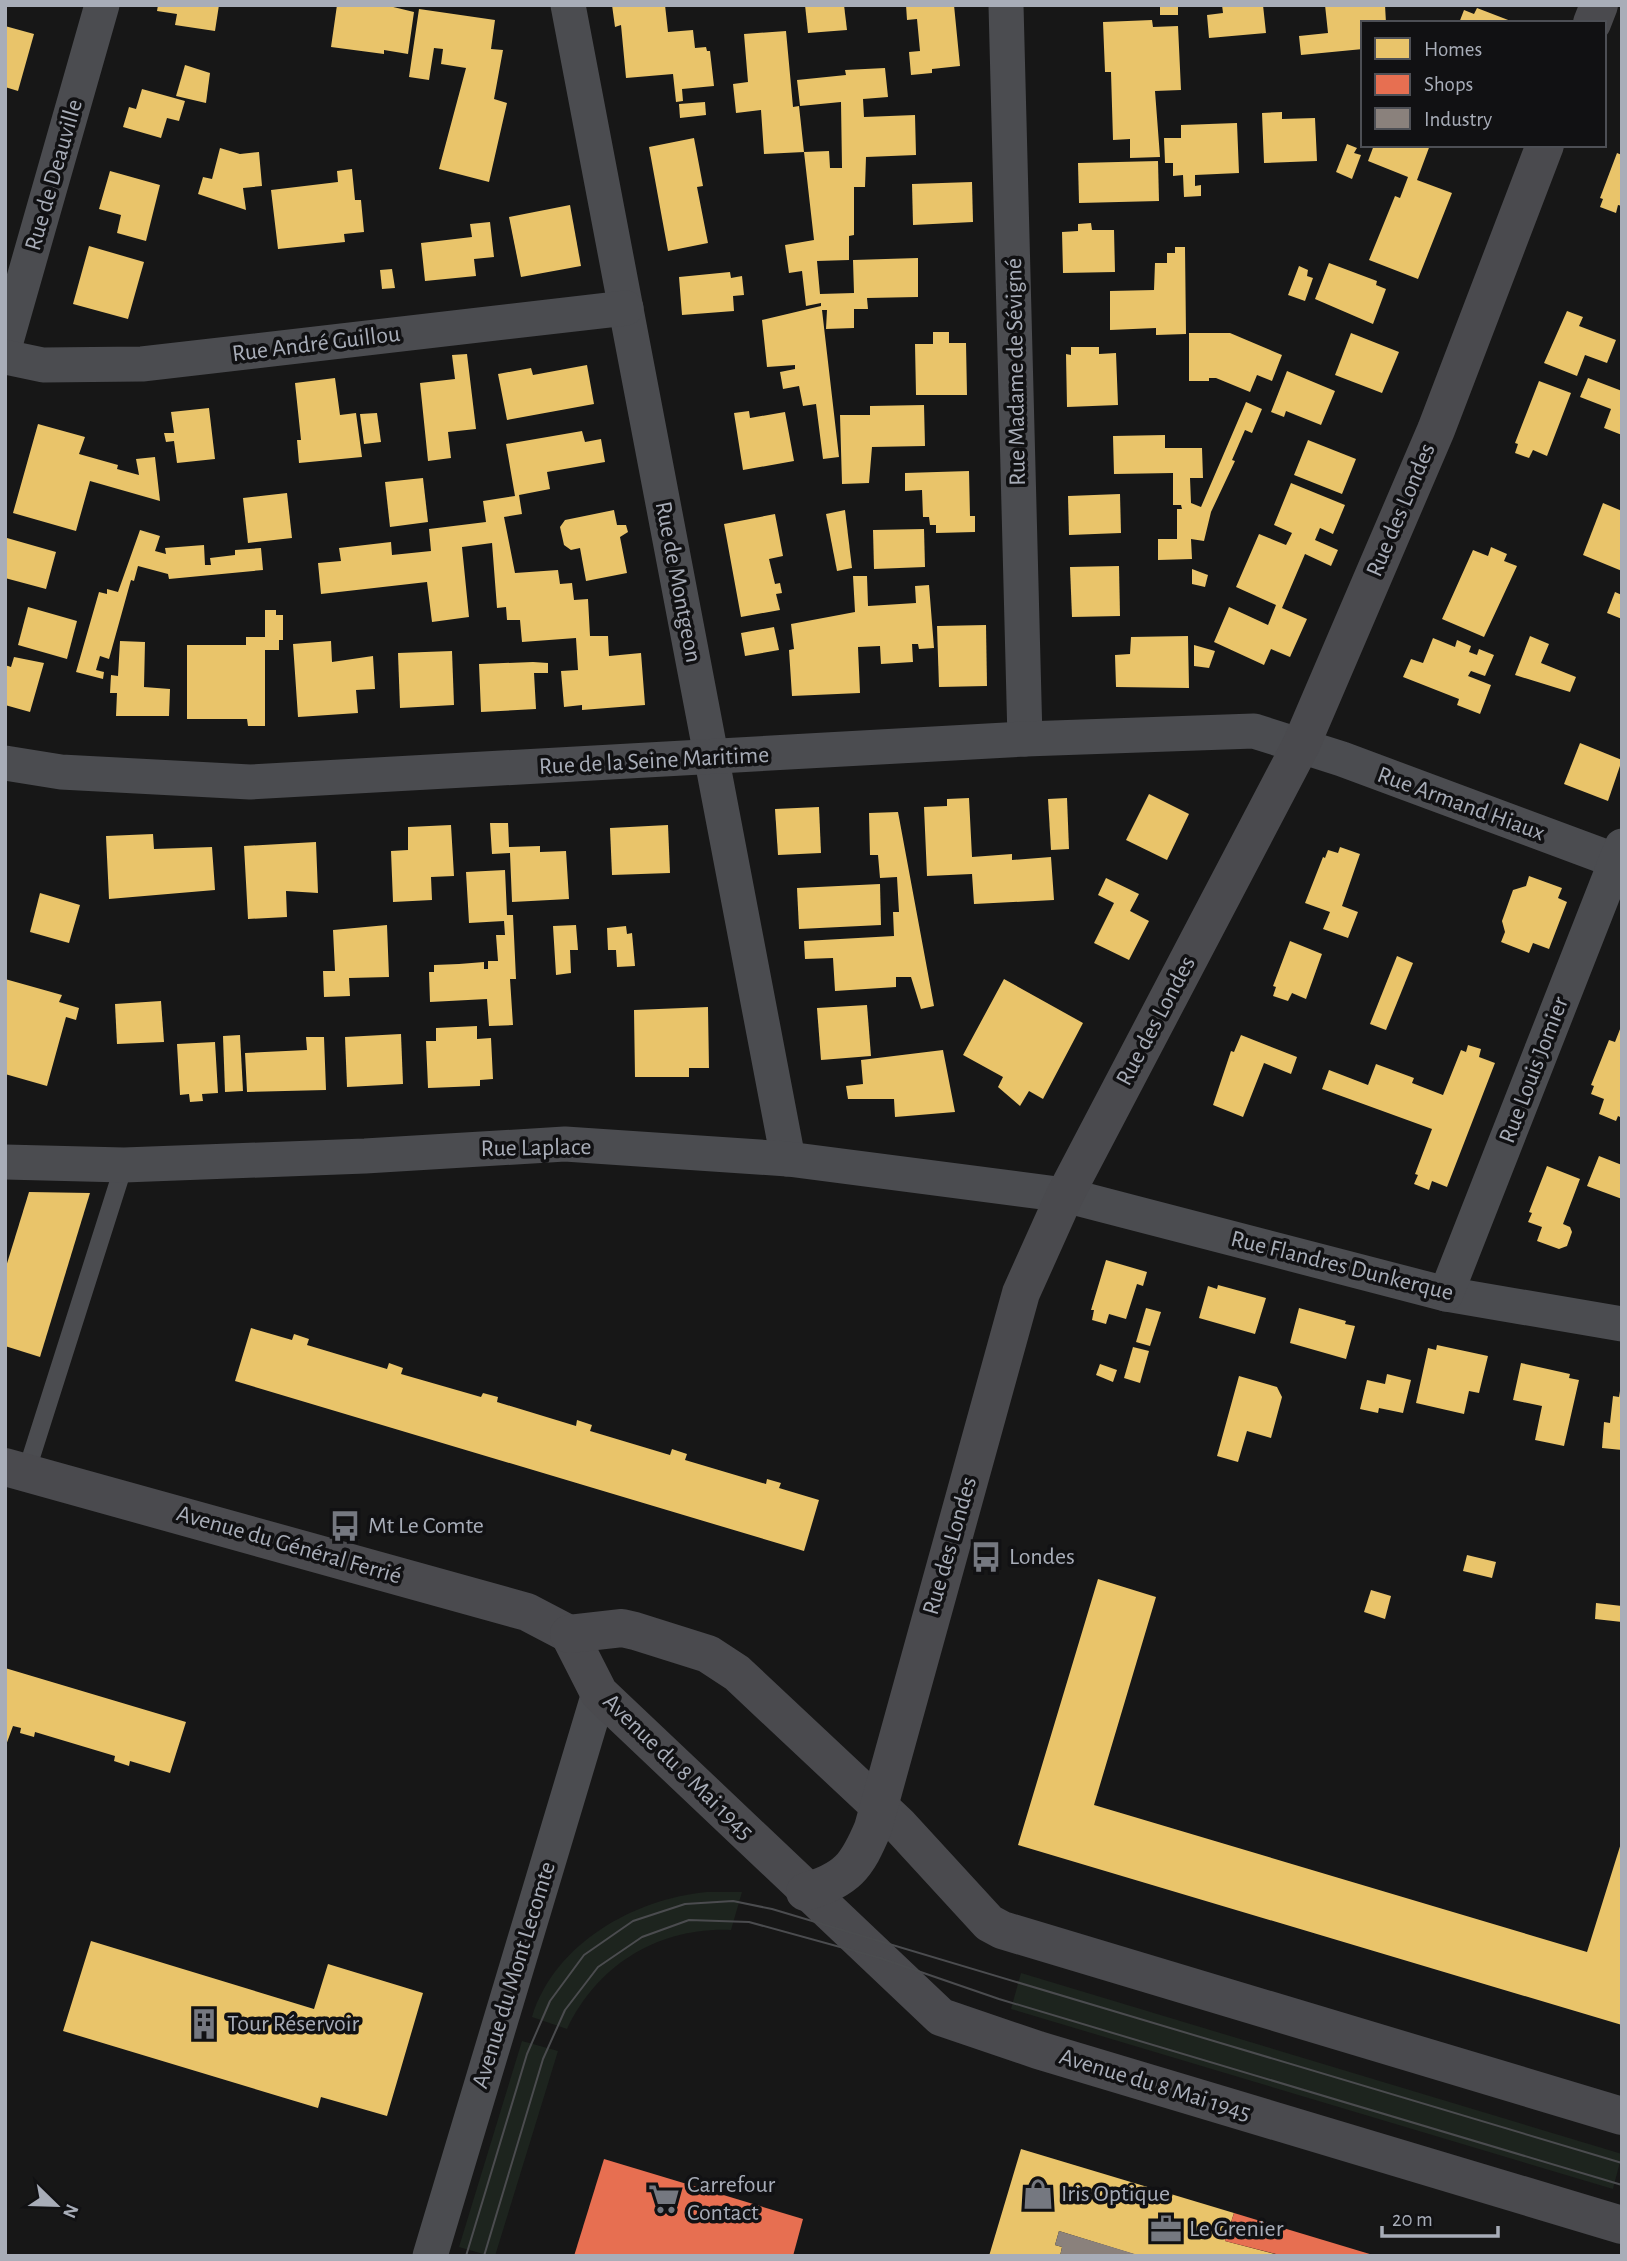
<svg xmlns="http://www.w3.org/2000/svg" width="1627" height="2261" font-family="'Alegreya Sans',sans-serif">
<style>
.green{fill:#1d241e}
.homes{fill:#e9c46a}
.shops{fill:#e76f51}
.industry{fill:#8a817c}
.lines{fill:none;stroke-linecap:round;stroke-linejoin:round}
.lane{stroke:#4b4c50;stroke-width:18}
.street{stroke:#4b4c50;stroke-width:35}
.secondary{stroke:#4a4a4e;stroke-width:38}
.tram{stroke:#4b4c4f;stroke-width:2}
.labels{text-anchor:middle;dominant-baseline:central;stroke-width:7;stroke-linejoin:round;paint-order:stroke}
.street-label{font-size:24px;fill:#a8adb8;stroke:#111113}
.poi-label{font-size:24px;fill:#a8adb8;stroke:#111113;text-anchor:start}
</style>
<rect width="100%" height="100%" fill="#171717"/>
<g class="green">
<path d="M707,1892H742L731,1930C659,1927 598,1964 567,2029L532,2017C555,1943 634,1899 707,1892Z"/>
<path d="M1021,1973L1622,2154L1613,2189L1011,2009Z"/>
<path d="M522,2041L558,2051L495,2256H490L459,2247Z"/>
</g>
<g class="homes">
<path d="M158,5H219L215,31L175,25L177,14L157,11Z"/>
<path d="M337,5H385L414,12L408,54L384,50V54L331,47Z"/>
<path d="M612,5H665L668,32L693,30L695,48L706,47L707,51H710L714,86L682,89L683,101L676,102L673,74L626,78L621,25L615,27Z"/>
<path d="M805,5H844L847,30L808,33Z"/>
<path d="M906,5H954L960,66L932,69V73L911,75L909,52L920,51L917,19L907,20Z"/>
<rect x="1160" y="5" width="18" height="10"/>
<path d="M1222,5H1263L1266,33L1209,38L1207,15L1223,13Z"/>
<path d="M1325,5H1385L1386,23H1363V49L1301,55L1299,36L1328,33Z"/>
<path d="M1477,8L1516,23H1459L1464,10L1474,14Z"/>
<path d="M419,9L495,20L491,49L503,50L494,99L507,103L489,182L439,169L466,68L441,64L443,49L434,48L429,80L409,77Z"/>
<path d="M1152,20L1153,27L1178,26L1181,90L1155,91L1160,157L1130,158V139L1113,140L1111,72H1105L1103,22Z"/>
<path d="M5,26L34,34L18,91L5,87Z"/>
<path d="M786,31L793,107L799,106L804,152L764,154L761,110L736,113L733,84L748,82L744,34Z"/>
<path d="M185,65L210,73L206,103L176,96Z"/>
<path d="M885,68L888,97L863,99L864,117L915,115L916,155L866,157L865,187H854V235L849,236V260L817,261L820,294L854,293L853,260L918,258V297L867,298L868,309H854V328L826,329L827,310H822L839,457L823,459L816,404L803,406L799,386L783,389L780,372L795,369V365L767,367L762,320L821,306V303L806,306L802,271L789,273L785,245L814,240L804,152L829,151L830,168H842L841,102L800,106L797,80L846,75L845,70Z"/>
<path d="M142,89L185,101L179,121L167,118L161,138L123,127L129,107L136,109Z"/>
<path d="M705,102L706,115L680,118L679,104Z"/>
<path d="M1282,112V119L1315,118L1317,161L1264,163L1262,113Z"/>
<path d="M1237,123L1239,173L1195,175V186L1201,185V196L1184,197L1183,175L1173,176V163H1165L1164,138H1181V125Z"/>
<path d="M694,138L703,186L697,187L708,243L668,251L649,147Z"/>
<path d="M1347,144L1357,148L1354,153L1361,155L1352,179L1336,172Z"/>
<path d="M1374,145H1430L1417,180L1452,193L1418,279L1369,260L1395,196L1400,198L1408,177L1368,161Z"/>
<path d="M220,148L240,154L259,152L262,186L243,188L246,210L198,194L203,177L212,179Z"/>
<path d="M1617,153L1622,155V206L1618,205L1616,213L1600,207L1603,199L1600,198Z"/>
<path d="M1158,161L1159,201L1079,203L1078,163Z"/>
<path d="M352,169L355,200H361L364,232L344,234L345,242L278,249L271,190L338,182L337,171Z"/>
<path d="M110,171L160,185L146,241L117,233L121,215L99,209Z"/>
<path d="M972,182L973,222L913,225L912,184Z"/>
<path d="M570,205L581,266L521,277L509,217Z"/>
<path d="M490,222L494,257L474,259L476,276L425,281L421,243L472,237L470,224Z"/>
<path d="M1091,223L1092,230H1114L1115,272L1063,273L1062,232L1078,231V224Z"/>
<path d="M89,246L144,262L128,319L73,304Z"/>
<path d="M1175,247H1185L1186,334L1156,335V328L1110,330V291L1154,290L1155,263H1167V253H1175Z"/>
<path d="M1329,263L1377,281L1376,285L1386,289L1373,324L1315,299Z"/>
<path d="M1299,266L1308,270L1307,276L1313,278L1305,301L1288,295Z"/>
<path d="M392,269L395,288L382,289L380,270Z"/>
<path d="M730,272L731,278L742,276L744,295L733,296L734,311L682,315L679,277Z"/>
<path d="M1567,311L1583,317L1579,326L1616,340L1607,363L1585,355L1577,376L1544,363Z"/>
<path d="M933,332H949V343H966L967,395H916L915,344H933Z"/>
<path d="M1189,333H1230L1282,355L1272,381L1257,375L1250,392L1216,378H1209V381H1189Z"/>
<path d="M1351,333L1399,352L1382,393L1335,375Z"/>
<path d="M1071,347H1099V354L1116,353L1118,405L1067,407L1066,354L1071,355Z"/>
<path d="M467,354L476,429L448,432L451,458L428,461L420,383L455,379L452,355Z"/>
<path d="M587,365L594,404L507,420L498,374L531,368L533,375Z"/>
<path d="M1287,371L1335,391L1321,425L1286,411L1284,417L1271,412Z"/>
<path d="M335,378L340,415L356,413L362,457L299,463L297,440H301L295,383Z"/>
<path d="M1588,378L1622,391V435L1604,428L1611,409L1580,397Z"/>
<path d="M1539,381L1571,393L1547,456L1533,450L1529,458L1515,453L1518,444L1515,443Z"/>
<path d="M1246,402L1262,409L1252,433L1245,430L1232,460L1235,461L1211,512L1204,541L1191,539L1192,559L1158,560V539H1177V509H1182L1181,505H1173V473L1114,474L1113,436L1165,435V448H1202L1203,478H1190L1191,503L1201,507Z"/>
<path d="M924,405L925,446L872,447L869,483L842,484L840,415H870V406Z"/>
<path d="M209,408L215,459L177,463L174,441L166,442L164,433H174L171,412Z"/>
<path d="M749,411L750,418L785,412L794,461L743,470L734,413Z"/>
<path d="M377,413L381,442L364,444L360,414Z"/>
<path d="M38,424L85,437L79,454L118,465L117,469L139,475L136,459L155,457L160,501L90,481L76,531L13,513Z"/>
<path d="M582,431L585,442L601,439L605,462L547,472L550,489L519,495L522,514L504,517L515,573L558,570L560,584L572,583L574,600L588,599L590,636H608L609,656L641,653L645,705L582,710V705L564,707L561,671L578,670L576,638L522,642L520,620H507L506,607L497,608L492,543L462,547L469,617L432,622L427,582L321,594L318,563L341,561L339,548L391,542L392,555L431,551L429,529L486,522L483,501L515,496L506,444Z"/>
<path d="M1308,440L1356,459L1342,494L1294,475Z"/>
<path d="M969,471L970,516H975V532L936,533V525H930L929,517H923L922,490L905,491V473Z"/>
<path d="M423,478L428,522L390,527L385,482Z"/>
<path d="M1291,483L1345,505L1333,534L1320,528L1315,540L1338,550L1331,566L1305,554L1282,608L1307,619L1290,657L1271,649L1264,665L1214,642L1229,607L1268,625L1276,605L1236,587L1259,534L1286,545L1292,533L1274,525Z"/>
<path d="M287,493L292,538L248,543L243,498Z"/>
<path d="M1120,494L1121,533L1069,535L1068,496Z"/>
<path d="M1603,503L1622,511V571L1583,555Z"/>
<path d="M614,510L617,525H626L628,532L620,537L627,573L586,581L580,548L571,550L564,545L560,527L565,520Z"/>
<path d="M845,510L852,568L837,571L826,514Z"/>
<path d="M775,514L783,556L769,559L775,584L780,583L782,593L776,594L780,610L741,617L724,524Z"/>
<path d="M924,529L925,567L874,569L873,530Z"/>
<path d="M140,530L160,536L155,551L166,554L165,548L204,545L205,565H211L210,558L235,555V550L261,548L263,570L169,579L168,574L138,566L134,581L131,580L109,659L100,656L96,670L104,672L103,679L76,672L99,592L107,594V589L118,592Z"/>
<path d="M7,538L56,552L46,589L5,578Z"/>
<path d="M1491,547L1507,554L1504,561L1517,566L1484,637L1442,619L1473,550L1488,556Z"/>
<path d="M1119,566L1120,616L1072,617L1070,567Z"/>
<path d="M1192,569L1208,575L1205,587L1192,584Z"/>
<path d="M853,576H867L868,606L916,603L915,586L929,585L934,648L919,649L918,644H912L913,662L881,664L880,646L858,647L860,693L792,696L789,650L794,649L791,624L855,612Z"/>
<path d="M1615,592L1622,595V619L1607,613Z"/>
<path d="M28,607L77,621L67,659L18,645Z"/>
<path d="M265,610H276V615H283V640H279V650H265V726H248L247,719H187V645H246V637H265Z"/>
<path d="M986,625L987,686L939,687L937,626Z"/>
<path d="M774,627L779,650L745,656L741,633Z"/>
<path d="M1188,636L1189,688L1116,687L1115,655L1130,654L1131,637Z"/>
<path d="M1530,636L1549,644L1541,663L1576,677L1570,692L1515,675Z"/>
<path d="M1433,638L1455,647L1457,640L1471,646L1469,652L1477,655L1479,649L1494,655L1485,676L1471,671L1468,676L1491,685L1480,714L1457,705L1459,699L1403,677L1411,659L1423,663Z"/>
<path d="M120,641L145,642L144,687L170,689L169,716H116L117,693H110L111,675L118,676Z"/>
<path d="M331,641L332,662L373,656L375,689L356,690L358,713L298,717L293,644Z"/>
<path d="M1194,645L1215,651L1209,668L1194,666Z"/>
<path d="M452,651L454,705L400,708L398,653Z"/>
<path d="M14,657L44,663L30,712L5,705V665L11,667Z"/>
<path d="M533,662L548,663V673H534L536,709L481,712L479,664Z"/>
<path d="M1580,743L1622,760L1608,801L1564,784Z"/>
<path d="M1149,794L1189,814L1167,860L1126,840Z"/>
<path d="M969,798L972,857L1012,854V860L1051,857L1054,900L974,904L972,874L927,876L924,807L947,806V799Z"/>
<path d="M1067,798L1069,849L1051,850L1048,799Z"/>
<path d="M819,807L821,853L778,855L775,809Z"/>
<path d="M898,812L934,1006L921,1009L911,977H896V987L835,991L833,958L805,959L804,941L894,936L893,912H899L897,877L880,878L878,855H870L869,813Z"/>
<path d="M490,823H508L509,847L540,846V852L566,851L569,899L512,902L510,853L492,854Z"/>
<path d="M451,825L454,876L431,877L432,900L393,902L391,851L408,850V827Z"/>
<path d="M668,825L670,873L612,875L610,828Z"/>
<path d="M153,834L154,849L212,847L215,890L109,899L106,836Z"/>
<path d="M316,842L318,893L286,891L287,917L248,919L244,846Z"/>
<path d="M1340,847L1360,854L1342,906L1358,912L1348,938L1323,929L1330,912L1305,903L1323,857L1325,858L1328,850L1338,853Z"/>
<path d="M505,870L507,915H513L516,979H510L513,1025L489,1026L487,999L430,1002L429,972H434V965L459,964L484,962V969H488V961H498L496,935H505L504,921L469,923L466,872Z"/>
<path d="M1529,876L1562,888L1558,898L1567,902L1549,949L1533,943L1529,953L1501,942L1505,932L1502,921L1513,890L1526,886Z"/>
<path d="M1106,878L1139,894L1130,911L1149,921L1129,960L1094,943L1114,903L1098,895Z"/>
<path d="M880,884L881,925L799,929L797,888Z"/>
<path d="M40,893L80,905L69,943L30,932Z"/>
<path d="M387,925L389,977L349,978L350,996L324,997L323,971H335L333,930Z"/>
<path d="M576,925L578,950H570L571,973L556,975L553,926Z"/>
<path d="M626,926L627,934L632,933L635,966L617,967L616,950H608L607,928Z"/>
<path d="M1290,941L1322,954L1306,999L1292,993L1288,1001L1273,996L1276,987L1273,986Z"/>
<path d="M1397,956L1413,963L1386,1030L1370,1024Z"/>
<path d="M5,979L62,995L59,1002L79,1008L76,1020L66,1017L47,1086L5,1074Z"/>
<path d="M1004,979L1083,1023L1043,1099L1029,1091L1020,1106L998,1087L1003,1077L963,1055Z"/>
<path d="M161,1001L164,1042L117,1044L115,1004Z"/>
<path d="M867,1005L871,1056L821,1060L817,1008Z"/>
<path d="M708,1007L709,1068H689V1077H635L634,1010Z"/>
<path d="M1622,1024V1118L1618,1116L1616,1121L1599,1114L1604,1099L1591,1094L1594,1086L1591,1085L1609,1040L1615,1042Z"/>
<path d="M477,1026V1039L491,1038L493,1079L480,1080V1086L428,1088L426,1041H436V1028Z"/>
<path d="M401,1034L403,1084L347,1087L345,1037Z"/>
<path d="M240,1035L243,1091L225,1092L223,1036Z"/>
<path d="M1241,1035L1297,1057L1291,1074L1264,1063L1243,1117L1213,1105L1231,1051L1234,1052Z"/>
<path d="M306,1037H324L326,1090L247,1092L245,1053L307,1050Z"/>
<path d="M215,1042L218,1093L202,1094L203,1101L190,1102L189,1094L180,1095L177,1044Z"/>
<path d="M1468,1045L1481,1049L1479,1057L1495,1063L1447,1187L1432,1181L1429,1190L1414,1184L1418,1175L1415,1174L1432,1129L1322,1089L1329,1070L1368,1085L1376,1064L1414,1078L1412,1083L1443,1095L1461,1050L1466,1052Z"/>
<path d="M943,1050L955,1112L895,1117L894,1099H848L846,1086L863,1084L861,1060Z"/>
<path d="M1599,1156L1622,1165V1199L1587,1186Z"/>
<path d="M1547,1166L1580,1179L1563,1224L1570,1227L1572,1232L1567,1246L1559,1249L1537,1241L1542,1227L1528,1222L1532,1213L1529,1212Z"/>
<path d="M29,1192L90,1193L40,1357L5,1346V1270Z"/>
<path d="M1106,1260L1147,1272L1143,1286L1137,1284L1126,1319L1109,1314L1106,1324L1092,1320L1094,1310H1091Z"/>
<path d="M1218,1285L1266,1298L1255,1334L1199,1318L1208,1286L1217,1289Z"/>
<path d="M1146,1308L1161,1312L1150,1346L1136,1342Z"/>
<path d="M1299,1308L1346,1321L1345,1324L1355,1326L1346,1359L1290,1343Z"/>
<path d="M251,1328L292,1340L294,1334L309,1339L307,1345L387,1369L389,1363L403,1368L401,1374L481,1397L483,1393L498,1397L497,1402L576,1426L577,1420L592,1425L590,1431L670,1455L672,1449L687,1454L685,1460L766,1484L767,1479L781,1483L779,1488L819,1500L804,1551L235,1381Z"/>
<path d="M1437,1345L1488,1356L1479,1393L1469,1391L1464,1414L1416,1403L1428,1348L1436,1350Z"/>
<path d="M1133,1347L1149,1351L1140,1383L1124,1378Z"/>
<path d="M1521,1363L1570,1374L1569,1378L1579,1380L1564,1446L1535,1440L1542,1406L1513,1400Z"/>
<path d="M1100,1364L1117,1370L1113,1382L1096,1375Z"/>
<path d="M1387,1374L1411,1380L1403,1413L1379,1408L1378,1413L1360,1409L1367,1380L1385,1384Z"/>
<path d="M1239,1376L1277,1387L1282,1397L1271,1438L1247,1431L1238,1462L1217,1456Z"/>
<path d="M1620,1391L1622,1450L1602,1448L1604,1422L1610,1423L1613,1396L1619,1397Z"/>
<path d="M1467,1555L1496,1562L1492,1578L1463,1571Z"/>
<path d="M1098,1579L1156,1597L1094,1805L1587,1952L1622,1840V2025L1018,1845Z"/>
<path d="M1371,1590L1391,1596L1385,1619L1364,1612Z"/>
<path d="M1596,1603L1622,1606V1622L1595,1619Z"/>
<path d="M5,1668L186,1722L170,1773L130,1761L129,1766L114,1761L115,1756L35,1732L34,1737L20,1733L21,1728L13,1726L5,1748Z"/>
<path d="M91,1941L314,2009L328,1964L423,1993L387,2116L321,2097L318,2108L63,2031Z"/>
<path d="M1021,2149L1234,2213L1225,2241L1282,2256H1140L1059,2231L1055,2245L1062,2247L1060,2256H989Z"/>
</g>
<g class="shops">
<path d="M604,2159L803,2219L793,2256H574Z"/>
<path d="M1234,2213L1373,2255V2256H1284L1225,2241Z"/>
</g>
<path class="industry" d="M1059,2231L1138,2255V2256H1060L1062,2247L1055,2245Z"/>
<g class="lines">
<path class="lane" d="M26,1473L124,1165"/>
<g class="street">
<path d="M568,5L788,1159"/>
<path d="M1006,5L1025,739"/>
<path d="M5,345L102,5"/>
<path d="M5,357L43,365L142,364L626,308"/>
<path d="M5,763L61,772L250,782L1025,739L1254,731L1342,759L1622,863"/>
<path d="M5,1162L124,1165L365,1156L565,1144L788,1159L1065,1195L1446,1294L1622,1324"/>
<path d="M1446,1294L1622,846"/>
<path d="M430,2256L599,1693"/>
</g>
<g class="secondary">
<path d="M1592,23L1599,5"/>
<path d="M5,1467L527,1612L569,1634"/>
<path d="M569,1634L599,1693L941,2017L1038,2050L1622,2225"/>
<path d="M569,1634L622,1628L635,1631L708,1654L737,1673L899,1825L989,1923L1002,1930L1622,2116"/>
<path d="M805,1892C847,1880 857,1866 873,1828L1021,1293L1065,1195L1301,745L1436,430L1545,145"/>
</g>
<g class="tram">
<path d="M466,2256L527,2054L550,2001L584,1955L633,1921L685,1904L733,1901L772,1909L1622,2163"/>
<path d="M484,2256L543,2059L565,2010L598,1967L642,1937L689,1920L749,1922L880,1958L999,1999L1622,2185"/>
</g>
</g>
<defs>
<symbol id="bus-bare" viewBox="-9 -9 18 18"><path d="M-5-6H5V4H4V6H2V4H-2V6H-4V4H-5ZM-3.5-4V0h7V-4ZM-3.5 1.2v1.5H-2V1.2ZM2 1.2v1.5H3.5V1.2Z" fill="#757880" stroke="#111113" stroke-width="2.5" paint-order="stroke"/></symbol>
<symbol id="building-bare" viewBox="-9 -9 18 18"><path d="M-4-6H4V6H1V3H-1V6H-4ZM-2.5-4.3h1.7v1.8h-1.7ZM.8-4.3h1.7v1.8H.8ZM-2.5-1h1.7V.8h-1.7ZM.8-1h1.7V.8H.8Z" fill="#757880" stroke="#111113" stroke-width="2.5" paint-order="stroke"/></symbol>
<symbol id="shop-bare" viewBox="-9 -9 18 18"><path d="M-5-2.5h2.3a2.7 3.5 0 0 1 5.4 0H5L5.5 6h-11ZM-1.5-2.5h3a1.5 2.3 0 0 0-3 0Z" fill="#757880" stroke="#111113" stroke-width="2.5" paint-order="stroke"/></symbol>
<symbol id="supermarket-bare" viewBox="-9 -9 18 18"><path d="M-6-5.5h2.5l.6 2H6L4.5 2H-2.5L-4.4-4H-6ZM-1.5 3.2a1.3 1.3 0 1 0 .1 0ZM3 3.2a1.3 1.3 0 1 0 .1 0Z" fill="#757880" stroke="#111113" stroke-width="2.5" paint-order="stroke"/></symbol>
<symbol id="office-bare" viewBox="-9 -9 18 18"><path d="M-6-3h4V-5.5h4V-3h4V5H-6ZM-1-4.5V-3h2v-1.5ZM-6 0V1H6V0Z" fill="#757880" stroke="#111113" stroke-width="2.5" paint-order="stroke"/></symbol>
</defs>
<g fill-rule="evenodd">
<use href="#bus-bare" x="323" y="1504" width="44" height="44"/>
<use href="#bus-bare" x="964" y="1535" width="44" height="44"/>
<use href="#building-bare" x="182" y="2002" width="44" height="44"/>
<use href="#shop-bare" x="1016" y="2172" width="44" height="44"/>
<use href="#supermarket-bare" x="642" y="2177" width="44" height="44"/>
<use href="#office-bare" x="1144" y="2207" width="44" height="44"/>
</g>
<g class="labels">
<g class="street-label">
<text transform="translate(54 175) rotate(-74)">Rue de Deauville</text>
<text transform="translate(316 344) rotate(-7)">Rue André Guillou</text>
<text transform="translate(1016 372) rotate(-91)">Rue Madame de Sévigné</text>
<text transform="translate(1401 510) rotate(-67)">Rue des Londes</text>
<text transform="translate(678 582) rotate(79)">Rue de Montgeon</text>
<text transform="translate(654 761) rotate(-3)">Rue de la Seine Maritime</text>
<text transform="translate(1461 804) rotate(20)">Rue Armand Hiaux</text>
<text transform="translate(1156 1021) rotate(-62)">Rue des Londes</text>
<text transform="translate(1534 1070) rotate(-69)">Rue Louis Jomier</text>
<text transform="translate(536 1148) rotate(-1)">Rue Laplace</text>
<text transform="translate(1342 1266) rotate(14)">Rue Flandres Dunkerque</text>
<text transform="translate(289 1545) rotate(16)">Avenue du Général Ferrié</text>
<text transform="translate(950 1546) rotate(-74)">Rue des Londes</text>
<text transform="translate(678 1767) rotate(44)">Avenue du 8 Mai 1945</text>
<text transform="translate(514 1975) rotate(-73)">Avenue du Mont Lecomte</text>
<text transform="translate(1155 2085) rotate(17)">Avenue du 8 Mai 1945</text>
</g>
<g class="poi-label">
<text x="368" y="1526">Mt Le Comte</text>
<text x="1009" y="1557">Londes</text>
<text x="227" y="2024">Tour Réservoir</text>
<text x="687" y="2185">Carrefour<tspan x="687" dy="28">Contact</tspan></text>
<text x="1061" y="2194">Iris Optique</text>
<text x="1189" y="2229">Le Grenier</text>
</g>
</g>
<rect width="1627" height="2261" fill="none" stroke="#a8adb8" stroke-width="14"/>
<rect x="1361" y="21" width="245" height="126" fill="#111113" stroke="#4d4f55" stroke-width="2"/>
<rect x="1375" y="38" width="35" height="21" fill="#e9c46a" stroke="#4d4f55" stroke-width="2"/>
<text x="1424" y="56" font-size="21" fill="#a8adb8">Homes</text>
<rect x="1375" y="74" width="35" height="21" fill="#e76f51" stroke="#4d4f55" stroke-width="2"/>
<text x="1424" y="91" font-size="21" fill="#a8adb8">Shops</text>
<rect x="1375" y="108" width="35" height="21" fill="#8a817c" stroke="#4d4f55" stroke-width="2"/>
<text x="1424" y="126" font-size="21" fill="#a8adb8">Industry</text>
<g transform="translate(56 2205) rotate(113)" stroke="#111113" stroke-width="5" paint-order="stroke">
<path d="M0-5L12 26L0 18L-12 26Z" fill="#a8adb8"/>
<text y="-10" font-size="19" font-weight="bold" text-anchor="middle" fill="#a8adb8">N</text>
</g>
<path d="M1382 2226v10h116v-10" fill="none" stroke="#a8adb8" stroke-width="3.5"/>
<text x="1392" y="2226" font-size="21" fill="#a8adb8" stroke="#111113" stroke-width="5" paint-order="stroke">20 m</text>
</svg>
